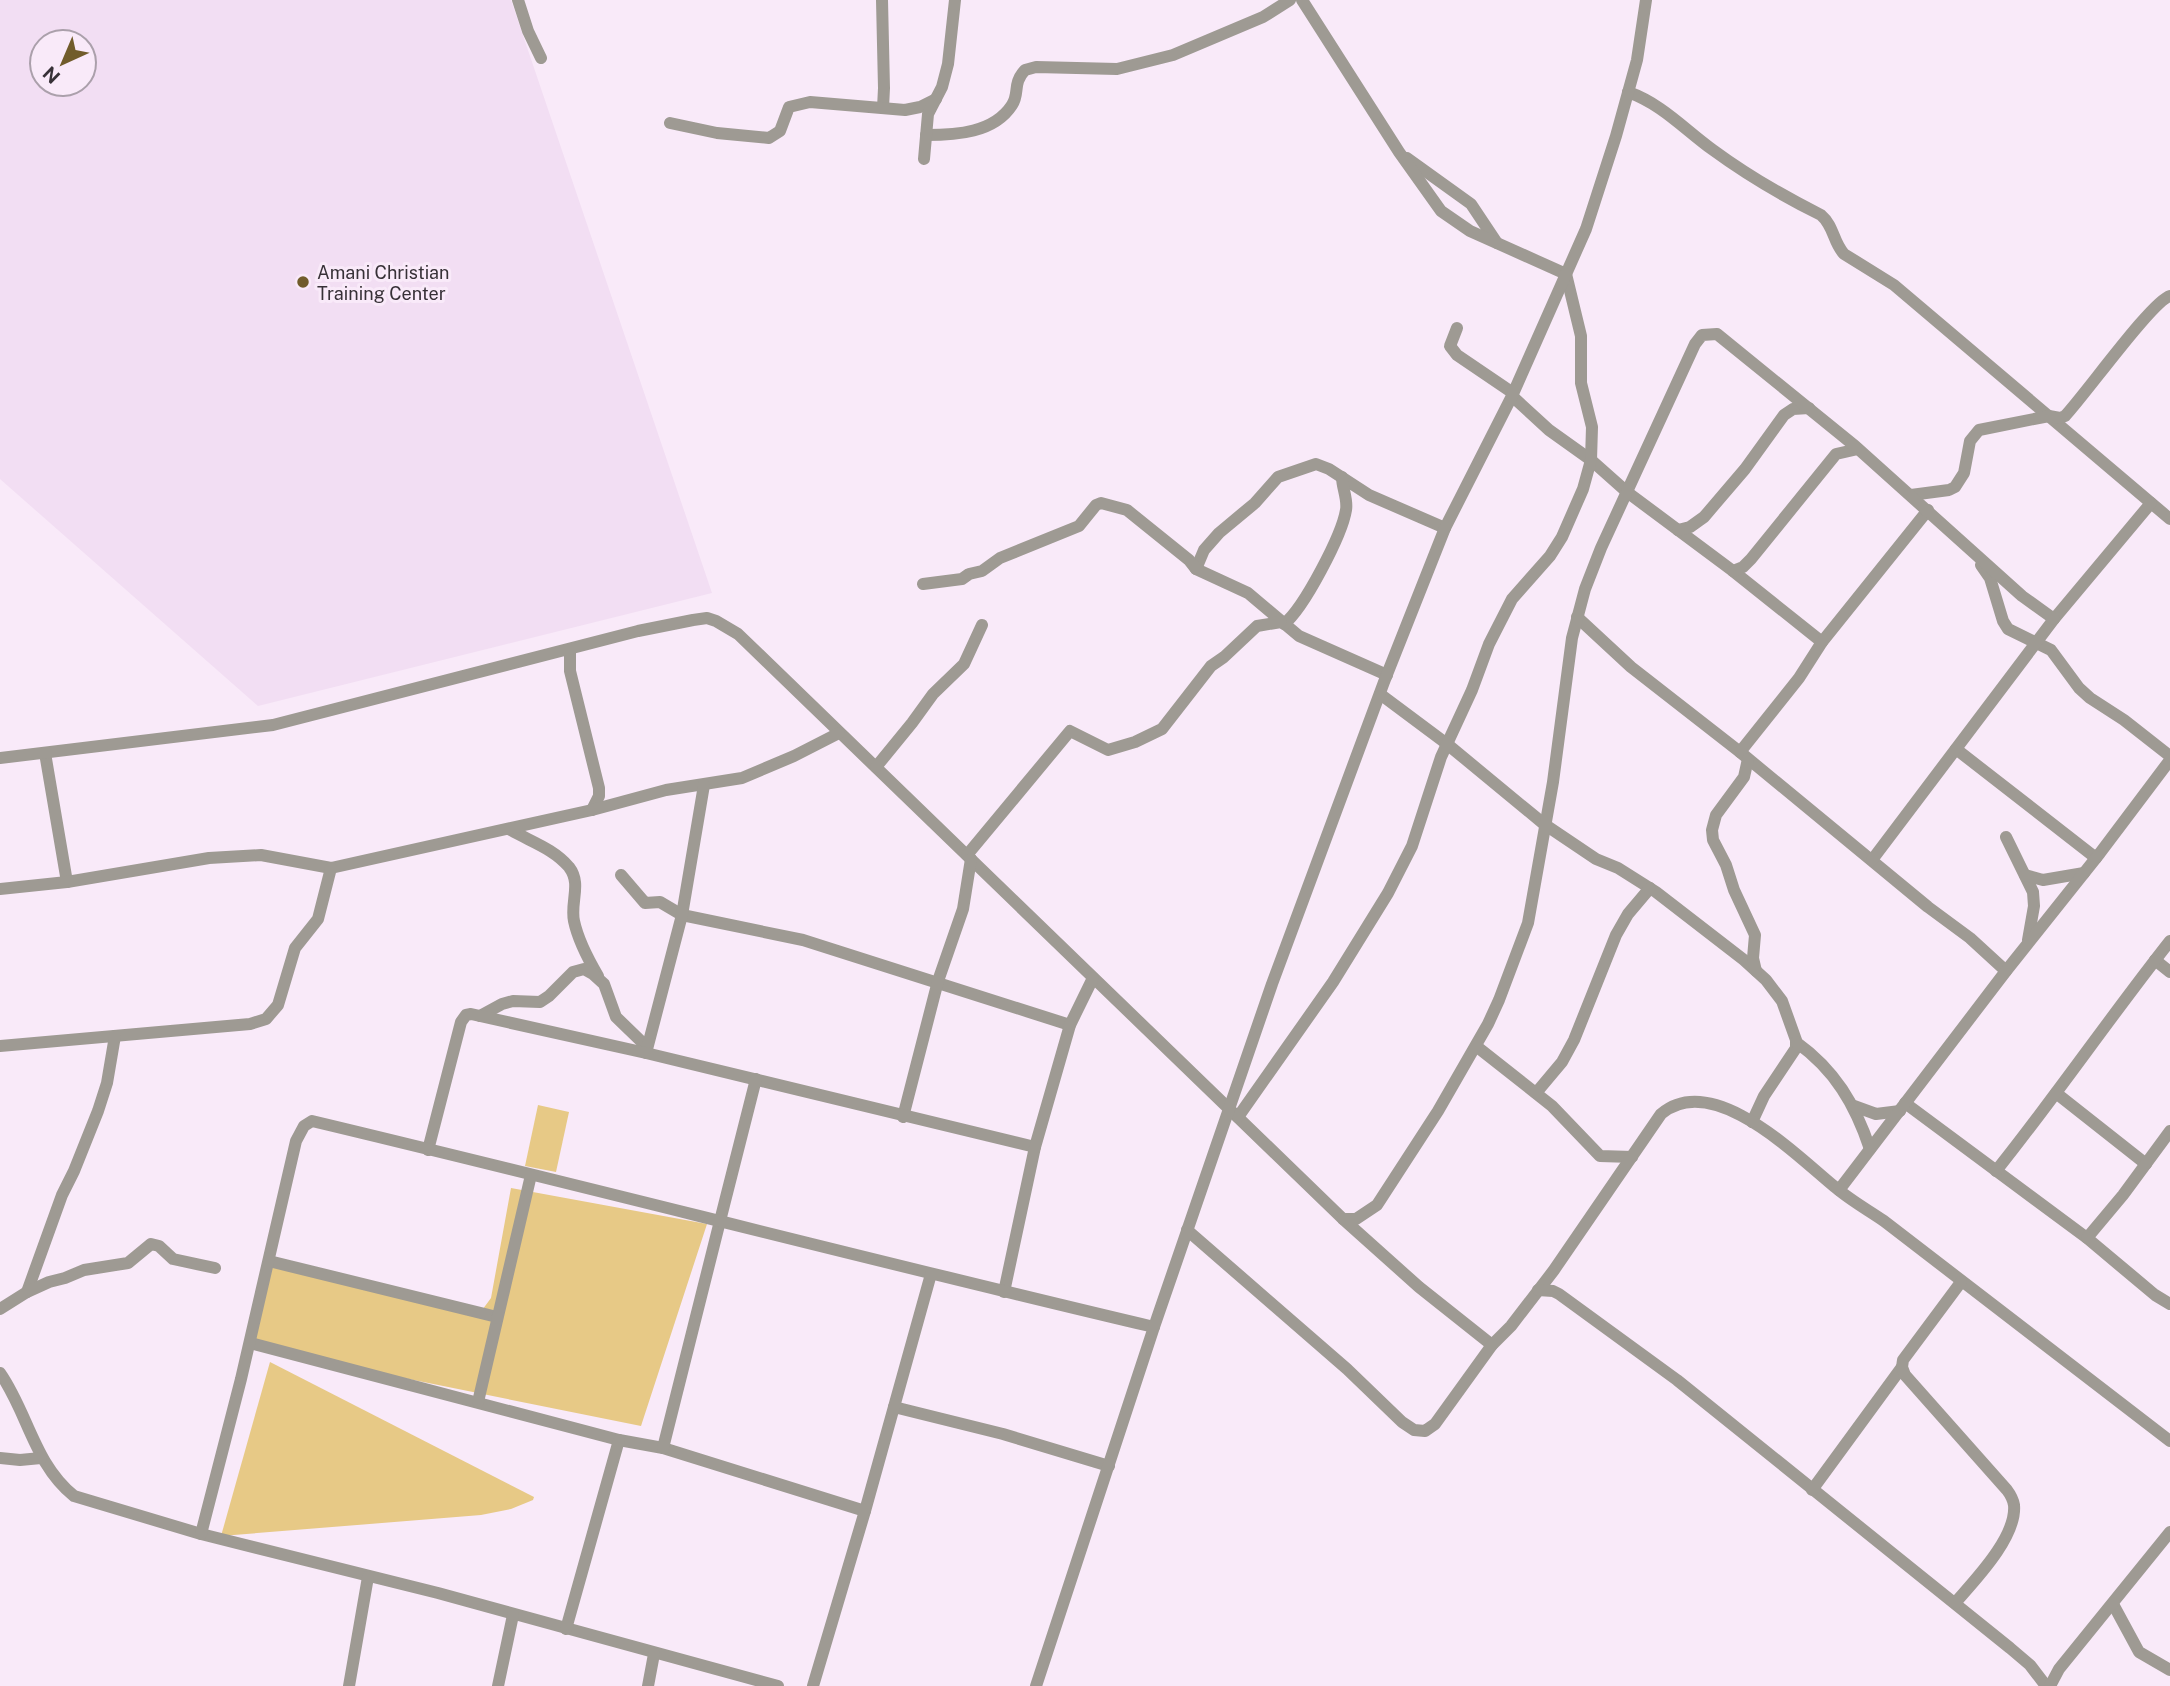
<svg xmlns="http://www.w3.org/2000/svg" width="2170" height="1686" font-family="'Public Sans',sans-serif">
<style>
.built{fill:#f2def3;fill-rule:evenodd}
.green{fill:#e7c986}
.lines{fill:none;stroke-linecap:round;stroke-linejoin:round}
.minor{stroke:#9e9a93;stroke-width:12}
.poi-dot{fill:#715c2b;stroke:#f9eaf9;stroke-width:2.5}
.labels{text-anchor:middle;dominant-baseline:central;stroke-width:6;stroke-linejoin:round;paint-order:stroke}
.poi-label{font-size:18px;fill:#373137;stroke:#f9eaf9;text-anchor:start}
</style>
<rect width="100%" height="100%" fill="#f9eaf9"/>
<path class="built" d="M0,0H511L712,593L258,706L0,479ZM42,42H84V84H42Z"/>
<g class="green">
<path d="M538,1105L569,1112L556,1172L525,1166Z"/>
<path d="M511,1188L707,1224L641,1426L245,1346L265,1264L477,1317L491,1298Z"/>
<path d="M270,1362L534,1497L533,1500L511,1509L481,1515L221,1536Z"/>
</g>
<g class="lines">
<g class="minor">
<path d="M518,0L528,31L541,58"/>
<path d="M882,0L884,88L883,108"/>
<path d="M1628,92C1662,104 1684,129 1713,150C1747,175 1783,196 1821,215C1834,226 1833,242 1844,254L1894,285L2170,519"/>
<path d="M670,123L717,133L769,138L780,131L789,107L810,102L905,110L920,107L936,99"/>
<path d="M926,135C956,135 994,133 1012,105C1020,93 1012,84 1025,70L1036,67L1117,69L1173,55L1263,17L1290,0"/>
<path d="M1407,158L1471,204L1497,243"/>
<path d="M924,159L928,114L942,87L948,64L955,0"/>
<path d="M1457,328L1450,346L1457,355L1513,393"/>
<path d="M1512,396L1549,430L1591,460L1627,492L1733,571L1822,642"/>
<path d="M1911,495L1949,490L1955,487L1964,473L1970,441L1979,430L2049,416L2060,418L2065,416C2085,395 2152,301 2170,296"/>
<path d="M1678,530L1690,527L1704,517L1745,469L1784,415L1793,409L1809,408"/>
<path d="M1981,565L1990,578L2003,621L2008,629L2051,650L2079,688L2090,698L2124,720L2170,756"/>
<path d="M1196,569L1204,550L1219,533L1255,503L1278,477L1316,464L1329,469L1369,495L1445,528"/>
<path d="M1733,571L1743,567L1751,559L1836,454L1858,449"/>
<path d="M923,584L962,579L969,574L982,571L1000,558L1079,526L1096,505L1101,503L1127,510L1189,560L1196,569L1248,593L1299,636L1387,675"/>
<path d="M1577,617L1631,667L1740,752L1928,907L1970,938L2006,971"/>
<path d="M1284,624C1304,608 1342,535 1346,510C1348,499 1342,488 1342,477"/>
<path d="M570,649V671L599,788V796L592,810"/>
<path d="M1380,694L1447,744L1544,824L1596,859L1618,868L1656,892L1744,960L1766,980L1782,1001L1796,1040V1048L1764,1096L1752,1122"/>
<path d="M1956,749L2096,858"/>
<path d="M1740,752L1799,678L1822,642L1928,510"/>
<path d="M45,753L67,882"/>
<path d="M0,758L273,725L638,631L693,620L707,618L716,621L738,634L1343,1219L1419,1287L1492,1345"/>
<path d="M1748,759L1744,777L1716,815L1712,830L1713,840L1726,865L1734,890L1755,935L1753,958L1756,971"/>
<path d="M876,767L912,723L933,694L964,664L982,625"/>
<path d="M509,829C529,841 553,848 569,867C582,884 570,902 574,921C578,940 588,959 598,976"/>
<path d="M2006,837L2033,892L2034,906L2028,940"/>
<path d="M967,855L1070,731L1108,750L1135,742L1162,729L1211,666L1224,657L1257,626L1281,622"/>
<path d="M1872,860L2054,619L2151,503"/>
<path d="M621,875L645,903L660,902L682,915L803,940L1070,1025"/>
<path d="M2025,875L2043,880L2084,873"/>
<path d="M0,889L67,882L209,858L261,855L331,868L592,810L666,790L742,778L794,756L839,733"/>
<path d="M2155,960L2170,972"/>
<path d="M480,1016L502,1004L513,1001L540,1002L549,996L573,972L584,969L593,974L604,984L616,1017L647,1047"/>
<path d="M1796,1042C1835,1070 1855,1104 1870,1149"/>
<path d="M0,1046L250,1024L266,1019L278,1005L295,948L318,919L331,868"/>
<path d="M1476,1046L1552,1106L1600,1156L1632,1157"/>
<path d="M646,1053L682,915L704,785"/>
<path d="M1536,1093L1562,1062L1574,1040L1616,935L1628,914L1650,888"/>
<path d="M2056,1093L2146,1164"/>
<path d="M1905,1103L2087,1238L2155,1295L2170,1304"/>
<path d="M1854,1106L1876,1114L1900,1111"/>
<path d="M903,1117L938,981L963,909L971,859"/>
<path d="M1238,1117L1333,982L1388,893L1412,846L1441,757L1472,690L1489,644L1512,599L1550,556L1562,537L1583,489L1591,460L1592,427L1581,383V336L1566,274L1470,231L1441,211L1399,152L1302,0"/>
<path d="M428,1150L461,1022L466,1015L471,1014L646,1053L1035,1147"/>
<path d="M1996,1171C2056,1096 2110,1017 2170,941"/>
<path d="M1839,1190L2006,971L2100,853L2170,760"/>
<path d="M1343,1219H1356L1377,1205L1438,1111L1488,1024L1499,1000L1528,923L1553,782L1572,638L1585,589L1601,548L1695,344L1702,335L1717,334L1855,446L2022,596L2054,619"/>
<path d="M1187,1230L1347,1369L1402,1422L1414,1430L1425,1431L1435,1424L1492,1345L1511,1326L1554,1270L1661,1114C1713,1070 1797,1156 1835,1187C1850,1200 1868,1210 1884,1221L2170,1441"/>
<path d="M2087,1238L2123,1195L2170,1131"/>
<path d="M269,1261L497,1317"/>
<path d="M1538,1290L1553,1291L1559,1294L1677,1380L2010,1648L2030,1665L2046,1686"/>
<path d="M27,1292L62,1195L74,1171L98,1111L107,1083L115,1036"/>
<path d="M1004,1292L1035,1147L1070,1025L1093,978"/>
<path d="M0,1309L27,1292L49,1282L65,1278L84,1270L128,1263L151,1244L159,1246L173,1259L215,1268"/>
<path d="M250,1343L619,1440L663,1448L865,1511"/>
<path d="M0,1373C28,1413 34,1464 74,1496L201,1534L438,1593L778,1686"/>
<path d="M478,1402L531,1175"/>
<path d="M894,1407L1003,1434L1109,1466"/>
<path d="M663,1448C693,1325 725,1202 756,1079"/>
<path d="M0,1458L20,1460L41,1458"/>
<path d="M1812,1490L1902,1367"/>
<path d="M201,1534L241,1379L296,1141L304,1126L312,1121C593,1188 873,1261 1154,1327"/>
<path d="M1955,1603C1975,1580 2017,1537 2014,1505C2013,1499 2010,1494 2007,1490L1905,1375L1902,1367L1903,1360L1961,1282"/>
<path d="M2113,1604L2139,1652L2170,1670"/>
<path d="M566,1629L619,1440"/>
<path d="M349,1686L368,1577"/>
<path d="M498,1686L513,1615"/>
<path d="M648,1686L654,1654"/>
<path d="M813,1686L865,1511L931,1274"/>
<path d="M1036,1686L1154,1327L1272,984L1384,682L1445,528L1512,396L1586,229L1616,136L1637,60L1646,0"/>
<path d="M2050,1686L2059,1669L2170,1532"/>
</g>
</g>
<circle class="poi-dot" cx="303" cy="282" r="7"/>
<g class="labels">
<g class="poi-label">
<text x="317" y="272">Amani Christian<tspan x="317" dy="21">Training Center</tspan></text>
</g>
</g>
<g transform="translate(63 63) rotate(224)"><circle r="33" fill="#f9eaf9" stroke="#aba0ab" stroke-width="2"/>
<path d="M0-5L12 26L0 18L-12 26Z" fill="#715c2b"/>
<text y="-10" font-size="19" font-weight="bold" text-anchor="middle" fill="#373137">N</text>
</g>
</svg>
